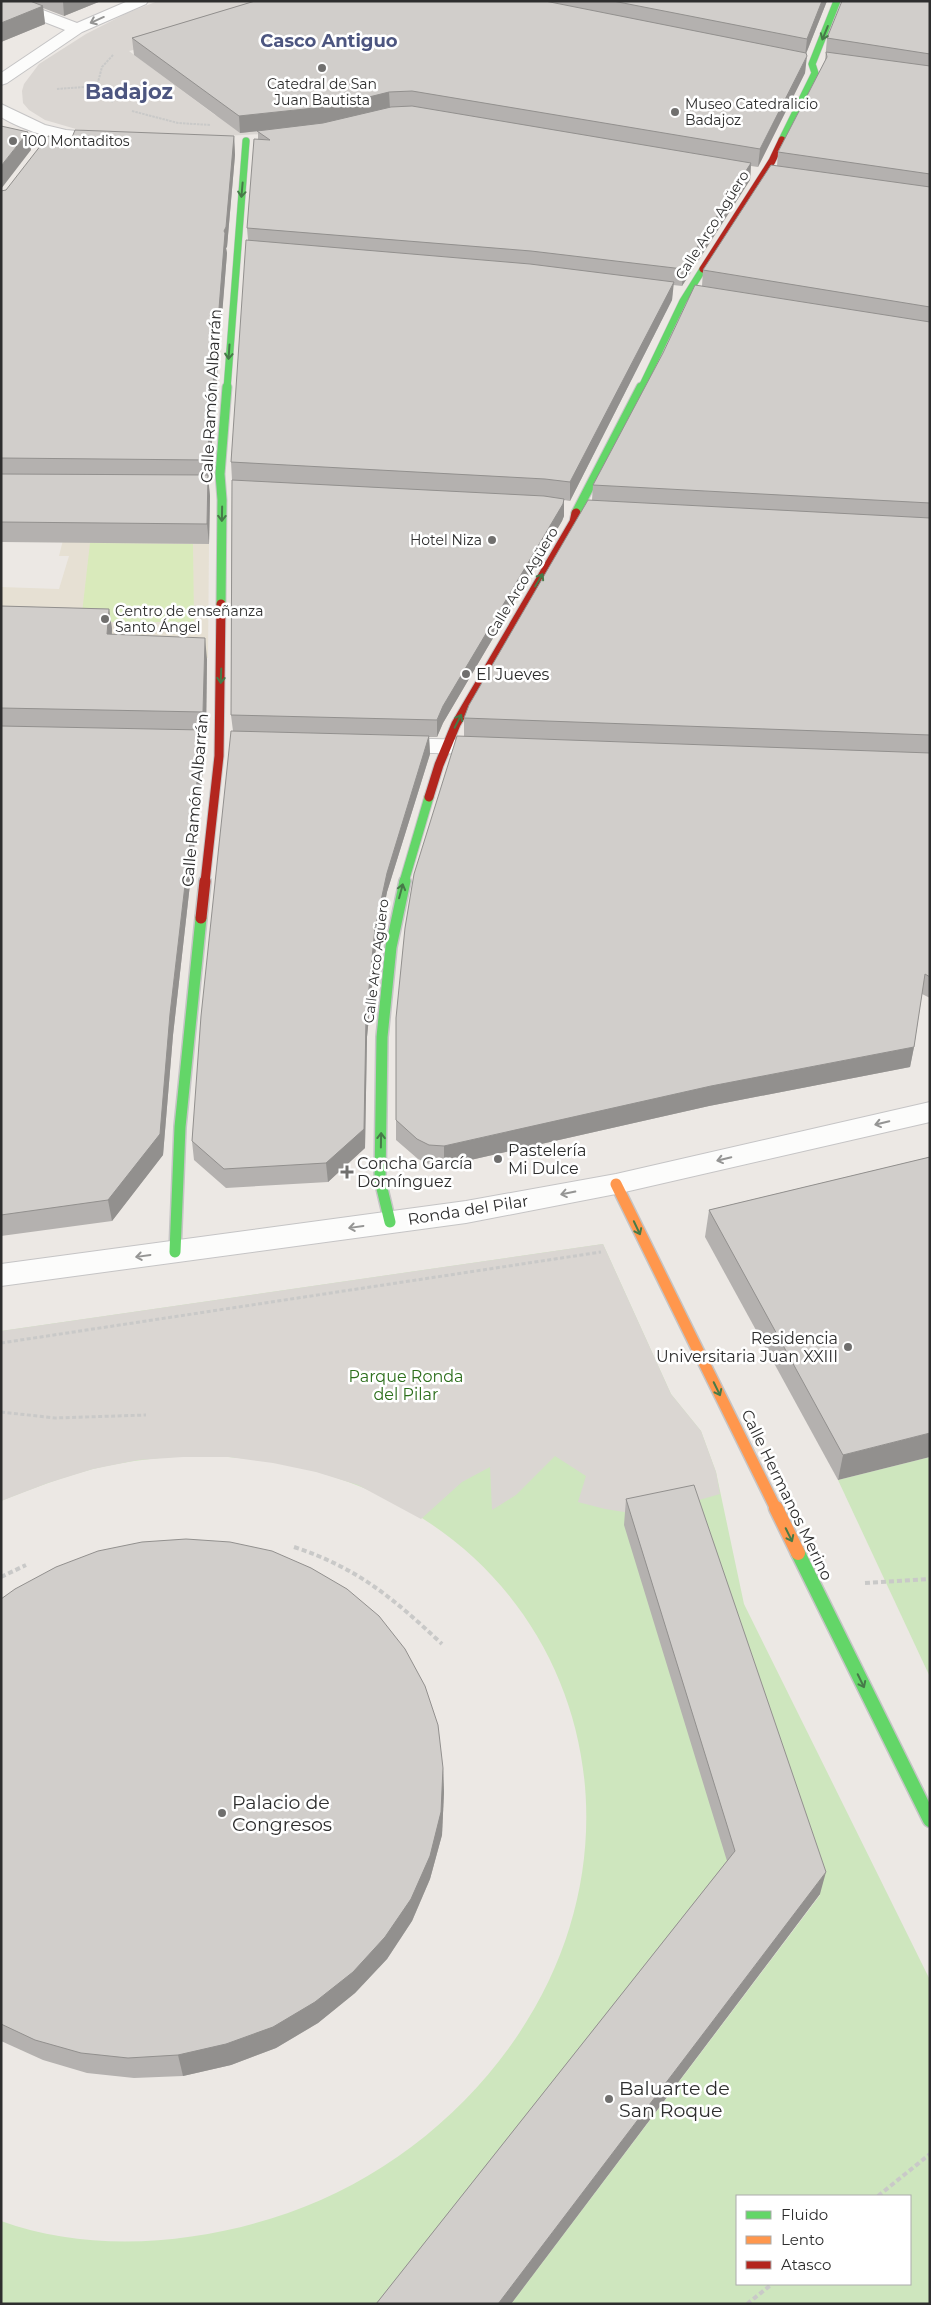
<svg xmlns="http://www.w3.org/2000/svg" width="931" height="2305" font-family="Montserrat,sans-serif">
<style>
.education{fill:#e6e0d3}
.green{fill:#cee6be;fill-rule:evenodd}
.pitch{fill:#d9eabb}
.plaza{fill:#dad6d2}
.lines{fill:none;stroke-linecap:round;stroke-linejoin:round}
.street-casing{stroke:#c5c4c5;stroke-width:2}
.fast-far3-casing{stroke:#c5c4c5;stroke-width:8}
.fast-far2-casing{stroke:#c5c4c5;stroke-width:11}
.fast-far1-casing{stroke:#c5c4c5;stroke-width:14}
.fast-casing{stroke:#c5c4c5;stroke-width:17}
.slow-far1-casing{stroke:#c5c4c5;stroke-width:14}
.slow-casing{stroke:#c5c4c5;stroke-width:17}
.jam-far2-casing{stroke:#c5c4c5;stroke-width:8}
.jam-far1-casing{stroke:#c5c4c5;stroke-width:11}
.jam-casing{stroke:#c5c4c5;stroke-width:14}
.path-far2{stroke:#c9c9c8;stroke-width:2;stroke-dasharray:2.5 1;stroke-linecap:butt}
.path-far1{stroke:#c9c9c8;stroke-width:3;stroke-dasharray:4 2.5;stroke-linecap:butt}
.path{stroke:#c9c9c8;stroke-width:4;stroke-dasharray:5 3;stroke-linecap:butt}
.street{fill:#fcfcfb;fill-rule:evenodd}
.fast-far3{stroke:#63d668;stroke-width:7}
.fast-far2{stroke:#63d668;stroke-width:9}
.fast-far1{stroke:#63d668;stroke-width:11}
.fast{stroke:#63d668;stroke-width:14}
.slow-far1{stroke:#ff974d;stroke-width:11}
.slow{stroke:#ff974d;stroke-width:14}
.jam-far2{stroke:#b3261e;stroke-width:7}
.jam-far1{stroke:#b3261e;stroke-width:9}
.jam{stroke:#b3261e;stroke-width:11}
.wall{fill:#b4b1af}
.shaded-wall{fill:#92908e}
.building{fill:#d1cecb;stroke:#92908e}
.oneway{stroke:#959594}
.oneway2{stroke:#467a48}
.poi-dot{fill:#706f6e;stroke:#fff;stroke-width:2}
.labels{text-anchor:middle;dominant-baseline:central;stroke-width:5;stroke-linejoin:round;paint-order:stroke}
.far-poi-label{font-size:14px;fill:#2e2e2e;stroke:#fff;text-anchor:start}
.far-street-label{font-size:14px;fill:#2e2e2e;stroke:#fff}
.street-label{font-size:16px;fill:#2e2e2e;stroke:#fff}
.poi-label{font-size:16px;fill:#2e2e2e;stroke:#fff;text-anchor:start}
.park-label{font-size:16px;fill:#2c6e1b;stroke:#fff}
.far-district-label{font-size:18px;font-weight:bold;fill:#4d5680;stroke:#fff}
.near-poi-label{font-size:19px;fill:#2e2e2e;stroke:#fff;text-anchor:start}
.far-town-label{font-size:21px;font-weight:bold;fill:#4d5680;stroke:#fff}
</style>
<rect width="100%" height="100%" fill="#ece8e4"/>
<path class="education" d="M63,540L209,544L208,658H192L1,725V587L59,589L69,556H59Z"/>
<g class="green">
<path d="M603,1244L671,1394L701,1431L716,1472L744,1604L930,1980V2304H511L820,1895L731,1874L392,2304H1V2221C92,2254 199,2244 288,2213C378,2181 456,2122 511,2045C664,1831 576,1545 318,1472C246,1452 166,1451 93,1469C62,1477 31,1489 1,1501V1331ZM737,2196H910V2284H737Z"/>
<path d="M930,1457V1677L838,1480Z"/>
</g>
<path class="pitch" d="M90,543L193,544L194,622H81Z"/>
<g class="plaza">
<path d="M158,1H335L129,51L215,115L256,126L262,134L206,137L113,134L76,129L45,120L29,110L23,103L22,91L24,84L39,64L86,34L127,13Z"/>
<path d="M603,1244L671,1394L701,1431L716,1472L720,1494L685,1504L631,1513L605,1509L578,1502L586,1476L555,1456L516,1495L492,1510L490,1467L462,1482L421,1519L358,1485L316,1472L273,1463L229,1457H183L138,1460L93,1469L48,1483L1,1501V1331Z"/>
</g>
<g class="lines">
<defs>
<g id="street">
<path d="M1,1H19L77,23L128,1H148L146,4L82,32L7,83L1,85V73L65,30L1,5Z"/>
<path d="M1,104L45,125L66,130L109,134L115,135L117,139L115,143C86,150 26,133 1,117Z"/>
<path d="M392,738L474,740L482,742L486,747L482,752L474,754L392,752L384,750L380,745L384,740Z"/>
<path d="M930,1102V1122L616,1194L466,1223L1,1286V1264L466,1201L616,1174Z"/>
</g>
<g id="fast-far3">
<path d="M782,140L815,73L812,64L837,1"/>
<path d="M227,389L246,141"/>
<path d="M641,389L683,301L703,269"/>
</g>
<g id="fast-far2">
<path d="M576,513L641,387"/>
<path d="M221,604L222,500L220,474L227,387"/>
<path d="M404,882L429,797"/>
</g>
<g id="fast-far1">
<path d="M390,1222L380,1180L382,1037L391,947L405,881"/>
<path d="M175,1252L180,1127L201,918"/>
</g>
<path id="fast" d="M798,1553L930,1820"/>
<path id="slow-far1" d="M616,1184L776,1509"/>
<path id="slow" d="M776,1508L798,1553"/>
<path id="jam-far2" d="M703,269L772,161L782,140"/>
<g id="jam-far1">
<path d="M429,797L439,765L456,724L574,522L576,513"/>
<path d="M205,882L219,756L221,604"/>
</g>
<path id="jam" d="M201,918L205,881"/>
</defs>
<use href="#street" class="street-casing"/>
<use href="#fast-far3" class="fast-far3-casing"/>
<use href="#fast-far2" class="fast-far2-casing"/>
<use href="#fast-far1" class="fast-far1-casing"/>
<use href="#fast" class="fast-casing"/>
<use href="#slow-far1" class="slow-far1-casing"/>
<use href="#slow" class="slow-casing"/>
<use href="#jam-far2" class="jam-far2-casing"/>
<use href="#jam-far1" class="jam-far1-casing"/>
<use href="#jam" class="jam-casing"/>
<g class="path-far2">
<path d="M113,55L102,67L97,86L113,102"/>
<path d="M57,89L97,86"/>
<path d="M132,111L178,123L210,125"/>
</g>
<g class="path-far1">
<path d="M1,1343L601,1252"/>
<path d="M1,1412L55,1418L146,1415"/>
</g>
<g class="path">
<path d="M294,1547C358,1568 394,1599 442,1644"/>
<path d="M1,1577L26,1565"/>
<path d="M865,1583L930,1579"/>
<path d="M878,2196L930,2154"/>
<path d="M747,2304L772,2284"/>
</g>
<use href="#street" class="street"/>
<use href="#fast-far3" class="fast-far3"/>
<use href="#fast-far2" class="fast-far2"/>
<use href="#fast-far1" class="fast-far1"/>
<use href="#fast" class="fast"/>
<use href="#slow-far1" class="slow-far1"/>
<use href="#slow" class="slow"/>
<use href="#jam-far2" class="jam-far2"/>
<use href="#jam-far1" class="jam-far1"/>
<use href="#jam" class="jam"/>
</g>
<g class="wall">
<path d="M1,1H101L64,16L43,8L45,24L1,42Z"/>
<path d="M255,1H827L806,54L805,73L758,167L751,166L750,180L682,286L673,285L672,300L570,501L564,500V516L562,521L443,723L437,737H429L430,754L387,892L376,947L367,1037L365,1148L328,1182L226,1188L194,1160L192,1141L233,731L231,715L232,480L231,462L248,240L247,228L258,139V131L240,133L134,55L132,38Z"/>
<path d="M930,1V998L922,994L914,1047L910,1067L709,1106L444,1166L429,1164L418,1159L396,1140V1120L464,736V718L592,500L593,485L702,286L703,270L777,166L778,152L825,61L827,38Z"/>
<path d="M234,136L235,155L227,247L226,248L227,253L208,480L210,496L209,544L1,542V191L6,190L71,140Z"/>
<path d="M1,606L109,609L112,629V634L207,659L206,733H203L205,751L173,1035L163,1155L112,1221L1,1236Z"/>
<path d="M930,1157L838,1480L705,1237L709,1210Z"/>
<path d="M626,1499L820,1894L511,2304H376L727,1861L624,1525Z"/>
<path d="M1,1599L443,1768L444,1792L442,1835L430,1879L412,1921L387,1959L355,1993L318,2023L276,2048L231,2065L183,2076L134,2078L87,2073L43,2060L1,2041Z"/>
</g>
<g class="shaded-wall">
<path d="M63,1H101L64,16Z"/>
<path d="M822,1H827L805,56L807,39Z"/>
<path d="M43,6L45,24L1,42V23Z"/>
<path d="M807,56L805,73L758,167L760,149Z"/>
<path d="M389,92L390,109L334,123L240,133L239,116Z"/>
<path d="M28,132L31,150L1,189V166Z"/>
<path d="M234,136L235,155L227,247L226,248L227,253L209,480L207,460L224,231Z"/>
<path d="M751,163L750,180L682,286L683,269Z"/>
<path d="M674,282L672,300L570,501V482Z"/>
<path d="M208,475L210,496L209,544L207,524Z"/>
<path d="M564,499V516L562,521L443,723L437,737V720L443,706Z"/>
<path d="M109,609L112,629L110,655L107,634Z"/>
<path d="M205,638L207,659L206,733L203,712Z"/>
<path d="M203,730L205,751L173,1035L163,1155L112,1221L108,1200L170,1014Z"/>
<path d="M429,736L430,754L387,892L376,947L367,1037L365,1148L328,1182L326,1163L366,1018L375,928L387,873Z"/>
<path d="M914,1047L910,1067L709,1106L444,1166V1146L711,1086Z"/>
<path d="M930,1433V1457L838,1480L843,1455Z"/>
<path d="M443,1768L444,1792L442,1835L430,1879L412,1921L387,1959L355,1993L318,2023L276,2048L231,2065L183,2076L178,2055Z"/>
<path d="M826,1872L820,1894L511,2304H498Z"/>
</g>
<g class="building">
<path d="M1,1H30L43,6L1,23Z"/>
<path d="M255,1H545L806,53L807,56L760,149L412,91L389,92L333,106L239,116L132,38Z"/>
<path d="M613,1H822L807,39Z"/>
<path d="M842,1H930V54L827,38Z"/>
<path d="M826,52L930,66V174L778,152L827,57Z"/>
<path d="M412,106L751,163L683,269L531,251L247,228L254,139L270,140L257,131L323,123L391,107Z"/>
<path d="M1,126L28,132L1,166Z"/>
<path d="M75,130L234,136L226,227L224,231L225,233L207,460L1,458V191L6,190L48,136L71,140Z"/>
<path d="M771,165L930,187V307L703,270Z"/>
<path d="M246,240L530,264L674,282L570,482L545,479L231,462Z"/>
<path d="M695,285L930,322V503L593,485L663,353Z"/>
<path d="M1,474L208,475L207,524L1,522Z"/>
<path d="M232,480L544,496L564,499L563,504L443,706L437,720L231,715Z"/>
<path d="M588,500L930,518V735L464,718L469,705Z"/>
<path d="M1,606L109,609L107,634L205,638L203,712L1,708Z"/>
<path d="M1,726L203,730L170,1014L160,1134L108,1200L1,1215Z"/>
<path d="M231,731L429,736L387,873L375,928L366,1018L364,1129L326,1163L224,1169L192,1141L201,1016Z"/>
<path d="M457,736L930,753V977L925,974L914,1047L711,1086L444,1146L429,1145L417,1139L396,1120V1018L405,928L414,874Z"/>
<path d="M930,1157V1433L843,1455L709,1210Z"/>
<path d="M694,1485L826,1872L498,2304H376L735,1851L626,1499Z"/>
<path d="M186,1539L230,1542L272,1551L311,1568L347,1589L379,1616L405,1649L425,1686L438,1725L443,1768L441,1812L430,1856L411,1899L385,1937L353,1972L315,2002L273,2027L226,2044L178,2055L128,2058L81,2053L35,2040L1,2024V1599L15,1589L56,1567L98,1551L142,1542Z"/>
</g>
<defs><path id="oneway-shaft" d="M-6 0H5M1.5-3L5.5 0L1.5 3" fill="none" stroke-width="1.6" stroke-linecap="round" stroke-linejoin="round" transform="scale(1.25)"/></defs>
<g class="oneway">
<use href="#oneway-shaft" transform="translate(97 20) rotate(156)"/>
<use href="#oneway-shaft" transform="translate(882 1123) rotate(167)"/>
<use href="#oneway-shaft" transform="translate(724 1159) rotate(167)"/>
<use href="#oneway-shaft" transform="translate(568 1193) rotate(169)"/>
<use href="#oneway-shaft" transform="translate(356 1227) rotate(172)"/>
<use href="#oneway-shaft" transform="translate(143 1256) rotate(172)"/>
</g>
<g class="oneway2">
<use href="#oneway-shaft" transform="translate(825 33) rotate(112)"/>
<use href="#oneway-shaft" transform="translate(242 190) rotate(95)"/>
<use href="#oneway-shaft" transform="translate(229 352) rotate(94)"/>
<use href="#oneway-shaft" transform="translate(222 514) rotate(91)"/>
<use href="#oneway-shaft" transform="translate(539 580) rotate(-59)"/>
<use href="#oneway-shaft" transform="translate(221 676) rotate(92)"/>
<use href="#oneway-shaft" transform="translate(458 721) rotate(-63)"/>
<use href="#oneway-shaft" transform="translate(401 891) rotate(-75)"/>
<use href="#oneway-shaft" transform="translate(381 1140) rotate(-89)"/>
<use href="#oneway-shaft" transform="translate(637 1228) rotate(65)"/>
<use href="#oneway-shaft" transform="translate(717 1389) rotate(64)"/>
<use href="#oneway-shaft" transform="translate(789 1535) rotate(64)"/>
<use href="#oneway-shaft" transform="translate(861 1681) rotate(64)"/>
</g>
<g class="poi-dot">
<circle cx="322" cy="68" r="5"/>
<circle cx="675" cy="112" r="5"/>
<circle cx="13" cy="141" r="5"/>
<circle cx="492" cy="540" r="5"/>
<circle cx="105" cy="619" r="5"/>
<circle cx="466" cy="674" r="5"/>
<circle cx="498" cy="1159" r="5"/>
<path d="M344.5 1164.5h5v5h5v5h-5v5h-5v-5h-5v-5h5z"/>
<circle cx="848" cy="1347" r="5"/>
<circle cx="222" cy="1813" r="5"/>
<circle cx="609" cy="2099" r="5"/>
</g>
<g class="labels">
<g class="far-poi-label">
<text x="322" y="84" text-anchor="middle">Catedral de San<tspan x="322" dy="16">Juan Bautista</tspan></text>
<text x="685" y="104">Museo Catedralicio<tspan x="685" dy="16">Badajoz</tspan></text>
<text x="23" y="141">100 Montaditos</text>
<text x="482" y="540" text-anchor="end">Hotel Niza</text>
<text x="115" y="611">Centro de enseñanza<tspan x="115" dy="16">Santo Ángel</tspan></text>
</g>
<g class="far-street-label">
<text transform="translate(712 225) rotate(-58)">Calle Arco Agüero</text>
<text transform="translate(522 582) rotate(-59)">Calle Arco Agüero</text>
<text transform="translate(376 961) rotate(-83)">Calle Arco Agüero</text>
</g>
<g class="street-label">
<text transform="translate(211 396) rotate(-87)">Calle Ramón Albarrán</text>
<text transform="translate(195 800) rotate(-85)">Calle Ramón Albarrán</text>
<text transform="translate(468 1210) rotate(-9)">Ronda del Pilar</text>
<text transform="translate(787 1495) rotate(64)">Calle Hermanos Merino</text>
</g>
<g class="poi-label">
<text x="476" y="674">El Jueves</text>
<text x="508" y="1150">Pastelería<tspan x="508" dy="18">Mi Dulce</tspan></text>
<text x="357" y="1163">Concha García<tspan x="357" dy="18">Domínguez</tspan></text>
<text x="838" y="1338" text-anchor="end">Residencia<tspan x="838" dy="18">Universitaria Juan XXIII</tspan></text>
</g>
<g class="park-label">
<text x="406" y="1376">Parque Ronda<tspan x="406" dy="18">del Pilar</tspan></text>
</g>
<g class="far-district-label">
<text x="329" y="41">Casco Antiguo</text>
</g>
<g class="near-poi-label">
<text x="232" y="1802">Palacio de<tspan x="232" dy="22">Congresos</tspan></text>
<text x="619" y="2088">Baluarte de<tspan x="619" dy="22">San Roque</tspan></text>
</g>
<g class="far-town-label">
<text x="129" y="91">Badajoz</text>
</g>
</g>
<rect width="931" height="2305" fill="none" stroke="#2e2e2e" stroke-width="5"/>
<rect x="736" y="2195" width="175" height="90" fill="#ffffff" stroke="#ababab"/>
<rect x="746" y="2211" width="25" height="8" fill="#63d668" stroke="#ababab"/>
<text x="781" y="2220" font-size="15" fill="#2e2e2e">Fluido</text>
<rect x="746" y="2236" width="25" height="8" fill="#ff974d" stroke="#ababab"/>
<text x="781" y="2245" font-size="15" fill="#2e2e2e">Lento</text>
<rect x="746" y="2261" width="25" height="8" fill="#b3261e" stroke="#ababab"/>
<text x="781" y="2270" font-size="15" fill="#2e2e2e">Atasco</text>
</svg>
